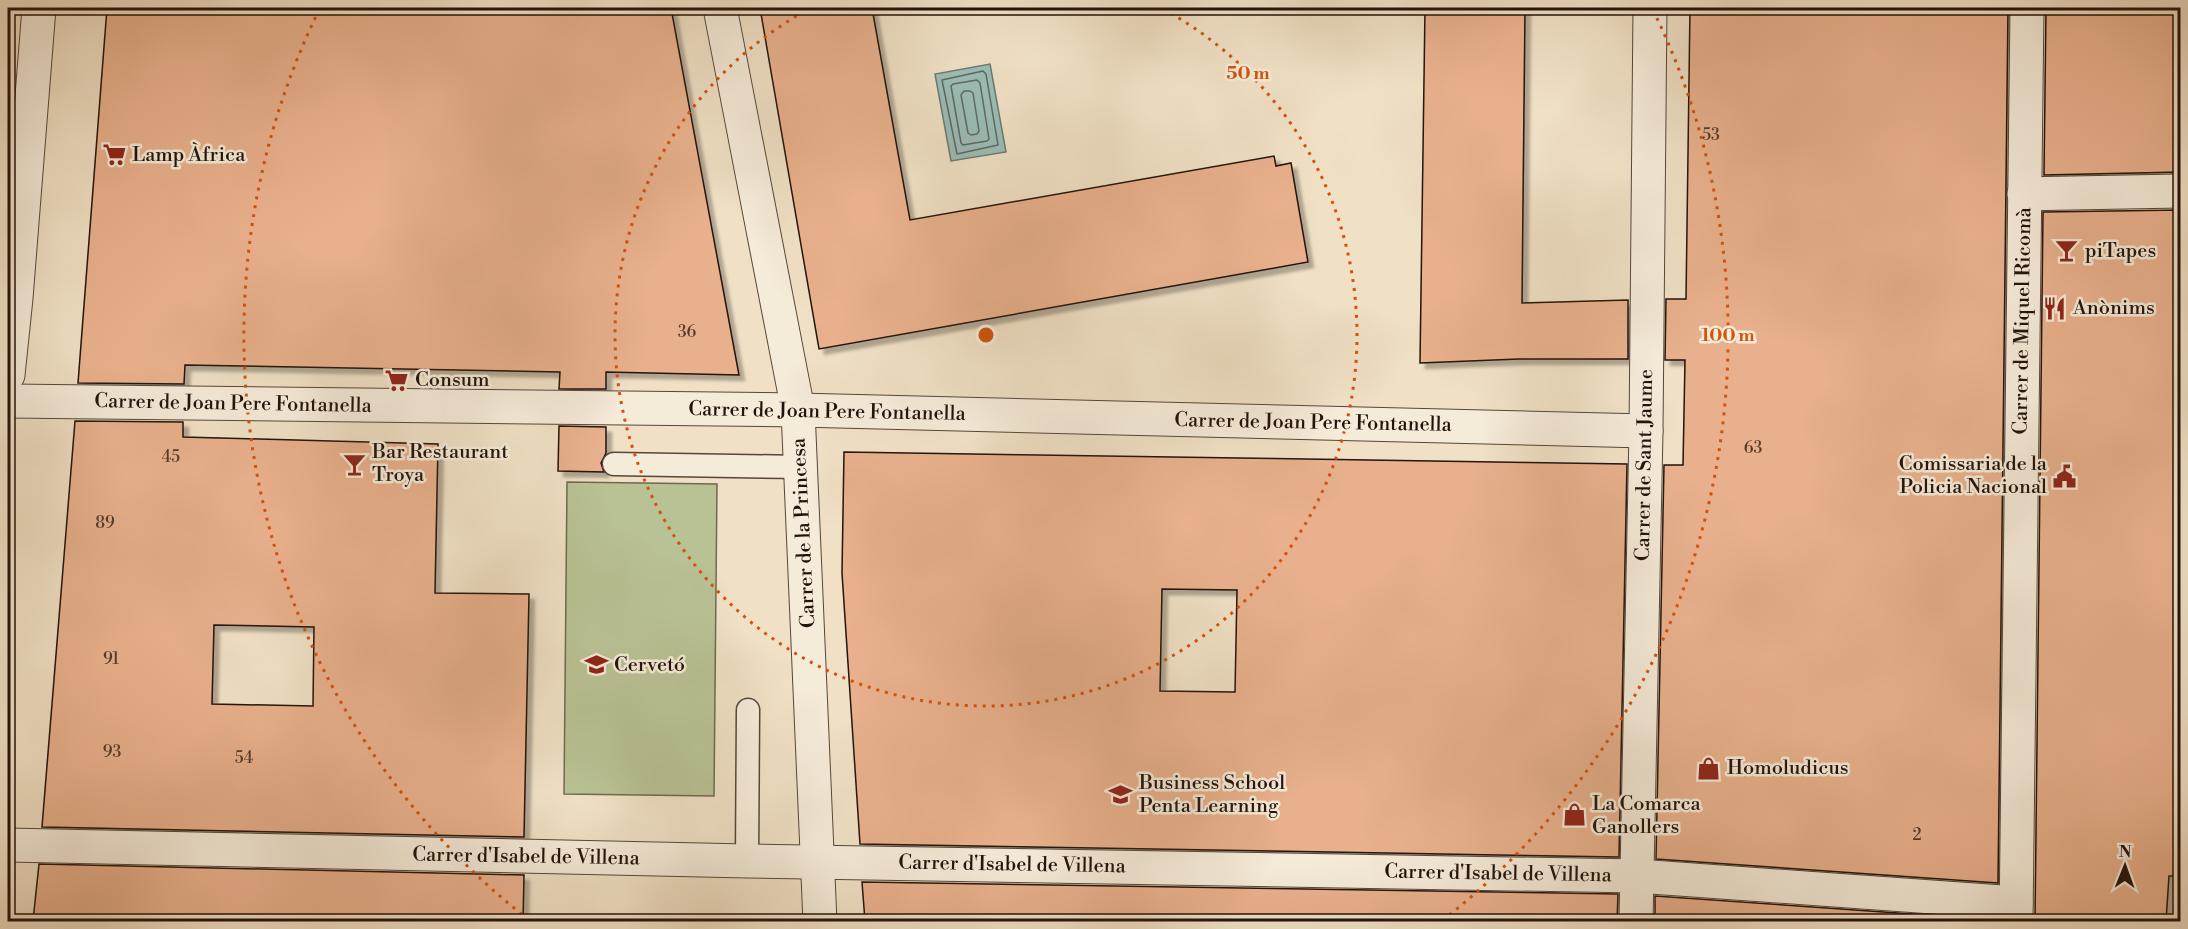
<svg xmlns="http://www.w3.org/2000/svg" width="2188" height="929" font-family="'Libre Bodoni',serif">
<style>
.green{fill:#b9c295;stroke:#6e6a50;stroke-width:1.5}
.water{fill:#9abdb7;stroke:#6a7972;stroke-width:1.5}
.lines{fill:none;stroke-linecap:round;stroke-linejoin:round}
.shore{stroke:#5e6861;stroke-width:1.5}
.building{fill:#e8b08c;stroke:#22120b;stroke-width:1.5;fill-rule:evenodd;filter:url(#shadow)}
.service-casing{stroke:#56463a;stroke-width:25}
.pedestrian-casing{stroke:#56463a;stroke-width:35}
.minor-casing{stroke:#56463a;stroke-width:35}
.tertiary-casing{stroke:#56463a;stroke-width:35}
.service{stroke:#f5ebd9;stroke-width:22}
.pedestrian{stroke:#f5ebd9;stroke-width:33}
.minor{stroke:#f5ebd9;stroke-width:33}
.tertiary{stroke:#f5ebd9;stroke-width:33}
.ring{fill:none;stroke:#d4520c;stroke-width:3;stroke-dasharray:3 6}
.labels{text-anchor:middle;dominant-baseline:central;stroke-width:5;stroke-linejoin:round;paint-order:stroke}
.number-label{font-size:16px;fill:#543a2b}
.poi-label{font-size:20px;fill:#22120b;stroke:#f5ebd9;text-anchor:start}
.street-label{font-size:20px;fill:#22120b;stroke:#f5ebd9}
.centre{fill:#d4520c;stroke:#f5ebd9;stroke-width:3}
.ring-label{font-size:18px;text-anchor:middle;font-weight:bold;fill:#d4520c;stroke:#f5ebd9;stroke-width:5;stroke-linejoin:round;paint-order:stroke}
</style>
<defs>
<filter id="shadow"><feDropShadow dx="5.5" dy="5.5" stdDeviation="1.5" flood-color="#0004"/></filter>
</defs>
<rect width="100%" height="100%" fill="#f0e0c5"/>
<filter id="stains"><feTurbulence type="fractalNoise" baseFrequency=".00333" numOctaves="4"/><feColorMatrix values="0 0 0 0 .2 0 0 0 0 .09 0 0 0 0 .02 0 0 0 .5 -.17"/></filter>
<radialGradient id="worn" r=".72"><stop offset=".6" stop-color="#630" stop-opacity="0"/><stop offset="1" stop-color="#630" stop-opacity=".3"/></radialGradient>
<path class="green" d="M567,482L717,484L714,796L564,794Z"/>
<path class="water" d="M990,64L1006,152L951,161L935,74Z"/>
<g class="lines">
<g class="shore">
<path d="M983,71L986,74L998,145L957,154L942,80Z"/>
<path d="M977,80L980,83L989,139L987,141L963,145L961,143L951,86L953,84Z"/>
<path d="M964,91H970L973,93L979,131L977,134L971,135L968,133L961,95Z"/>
</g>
</g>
<g class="building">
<path d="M107,8H671L739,375L606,372V389H559L560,372L185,365L184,384L78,383Z"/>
<path d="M760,8H872L910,220L1274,156L1276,166L1291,163L1308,262L819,349Z"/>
<path d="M1425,8H1525L1522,303L1628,300V359H1519L1420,363Z"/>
<path d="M1690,8H2008L1998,883L1656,859L1664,465H1683L1685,360H1665L1666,299H1686Z"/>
<path d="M2046,8H2181V172L2044,175Z"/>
<path d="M2181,210V710H2179L2177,838H2181V876H2169L2166,921H2035L2043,212Z"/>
<path d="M75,421L183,422V437L438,444L435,593L529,594L524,837L42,827ZM214,625L314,627L313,706L212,704Z"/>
<path d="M559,426L606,427V453L601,463L604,472L558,471Z"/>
<path d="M844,452L1627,464L1619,857L860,844L842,573ZM1162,589L1237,590L1235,692L1160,691Z"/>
<path d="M39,864L524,875L523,921H33Z"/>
<path d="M862,882L1618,894L1617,921H865Z"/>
<path d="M1655,896L1997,920V921H1655Z"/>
</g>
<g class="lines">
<defs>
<g id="service">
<path d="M614,464L801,467"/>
<path d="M747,861L748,710"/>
</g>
<path id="pedestrian" d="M2024,194L2180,191"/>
<g id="minor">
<path d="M720,8L798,410L820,922"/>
<path d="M8,401L798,410L1646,431"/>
<path d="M8,845L747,861L1637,876L2016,903"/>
<path d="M1636,922L1646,431L1650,8"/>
<path d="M2016,922L2027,8"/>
</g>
<path id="tertiary" d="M8,375L16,298L39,8"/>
</defs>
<use href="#service" class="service-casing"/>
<use href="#pedestrian" class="pedestrian-casing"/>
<use href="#minor" class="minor-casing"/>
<use href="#tertiary" class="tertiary-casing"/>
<use href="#service" class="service"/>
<use href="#pedestrian" class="pedestrian"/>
<use href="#minor" class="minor"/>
<use href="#tertiary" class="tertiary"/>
</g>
<g class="ring">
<path d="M1163 9A371 371 0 1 1 809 9"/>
<path d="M529 920A742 742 0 0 1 319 10M1653 10A742 742 0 0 1 1443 920"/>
</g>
<defs>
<symbol id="supermarket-bare" viewBox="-9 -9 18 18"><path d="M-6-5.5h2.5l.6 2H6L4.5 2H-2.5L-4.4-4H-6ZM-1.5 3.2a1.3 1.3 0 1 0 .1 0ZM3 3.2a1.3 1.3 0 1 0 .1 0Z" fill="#8f2418" stroke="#f5ebd9" stroke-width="2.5" paint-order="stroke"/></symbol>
<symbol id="bar-bare" viewBox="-9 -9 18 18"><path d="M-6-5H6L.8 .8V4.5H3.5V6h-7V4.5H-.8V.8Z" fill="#8f2418" stroke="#f5ebd9" stroke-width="2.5" paint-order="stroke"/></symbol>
<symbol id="restaurant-bare" viewBox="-9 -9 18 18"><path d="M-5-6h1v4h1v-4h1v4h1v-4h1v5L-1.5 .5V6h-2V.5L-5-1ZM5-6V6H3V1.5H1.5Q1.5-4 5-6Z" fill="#8f2418" stroke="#f5ebd9" stroke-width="2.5" paint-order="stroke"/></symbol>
<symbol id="civic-bare" viewBox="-9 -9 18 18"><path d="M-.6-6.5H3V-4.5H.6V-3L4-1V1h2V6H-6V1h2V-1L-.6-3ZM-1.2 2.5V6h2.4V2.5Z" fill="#8f2418" stroke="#f5ebd9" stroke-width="2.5" paint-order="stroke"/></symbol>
<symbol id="school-bare" viewBox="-9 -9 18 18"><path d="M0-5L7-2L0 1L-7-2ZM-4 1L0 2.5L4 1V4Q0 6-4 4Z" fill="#8f2418" stroke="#f5ebd9" stroke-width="2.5" paint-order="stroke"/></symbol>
<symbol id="shop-bare" viewBox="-9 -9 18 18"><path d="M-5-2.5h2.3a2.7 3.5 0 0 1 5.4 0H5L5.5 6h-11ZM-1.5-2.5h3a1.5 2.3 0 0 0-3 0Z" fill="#8f2418" stroke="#f5ebd9" stroke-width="2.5" paint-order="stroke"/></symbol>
</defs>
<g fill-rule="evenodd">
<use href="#supermarket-bare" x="98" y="138" width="33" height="33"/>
<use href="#bar-bare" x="2050" y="234" width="33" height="33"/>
<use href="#restaurant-bare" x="2038" y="292" width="33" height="33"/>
<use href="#supermarket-bare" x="380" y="364" width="33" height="33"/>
<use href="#bar-bare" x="338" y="448" width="33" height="33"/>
<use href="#civic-bare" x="2048" y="460" width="33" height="33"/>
<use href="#school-bare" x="580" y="648" width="33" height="33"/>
<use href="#shop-bare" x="1692" y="752" width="33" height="33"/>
<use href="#school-bare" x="1104" y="778" width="33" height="33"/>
<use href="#shop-bare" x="1558" y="798" width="33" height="33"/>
</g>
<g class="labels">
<g class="number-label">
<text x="1711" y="135">53</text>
<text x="687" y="332">36</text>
<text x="1753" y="448">63</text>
<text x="171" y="457">45</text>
<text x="105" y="523">89</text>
<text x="111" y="659">91</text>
<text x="112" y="752">93</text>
<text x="244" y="758">54</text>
<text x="1917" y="835">2</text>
</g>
<g class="poi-label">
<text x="132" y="155">Lamp Àfrica</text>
<text x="2085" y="251">piTapes</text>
<text x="2073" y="308">Anònims</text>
<text x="415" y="380">Consum</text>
<text x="372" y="452">Bar Restaurant<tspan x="372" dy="23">Troya</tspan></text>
<text x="2047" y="464" text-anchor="end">Comissaria de la<tspan x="2047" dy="23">Policia Nacional</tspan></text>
<text x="614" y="665">Cervetó</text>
<text x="1727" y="768">Homoludicus</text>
<text x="1139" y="783">Business School<tspan x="1139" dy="23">Penta Learning</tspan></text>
<text x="1592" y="804">La Comarca<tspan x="1592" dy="23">Ganollers</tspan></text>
</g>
<g class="street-label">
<text transform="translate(2023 321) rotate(-89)">Carrer de Miquel Ricomà</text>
<text transform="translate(233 404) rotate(1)">Carrer de Joan Pere Fontanella</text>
<text transform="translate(827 412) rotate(1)">Carrer de Joan Pere Fontanella</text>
<text transform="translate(1313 423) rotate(1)">Carrer de Joan Pere Fontanella</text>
<text transform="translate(1645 465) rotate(-89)">Carrer de Sant Jaume</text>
<text transform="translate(804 533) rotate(-93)">Carrer de la Princesa</text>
<text transform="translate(526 857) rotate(1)">Carrer d'Isabel de Villena</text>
<text transform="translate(1012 865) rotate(1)">Carrer d'Isabel de Villena</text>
<text transform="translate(1498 874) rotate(1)">Carrer d'Isabel de Villena</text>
</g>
</g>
<circle cx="986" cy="335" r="9" class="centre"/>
<g class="ring-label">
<text x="1248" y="79">50 m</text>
<text x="1728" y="341">100 m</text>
</g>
<rect width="2188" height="929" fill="none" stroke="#f0e0c5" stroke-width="30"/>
<rect x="9" y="9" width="2170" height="911" fill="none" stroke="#22120b" stroke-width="3"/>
<rect x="15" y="15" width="2158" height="899" fill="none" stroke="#22120b" stroke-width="1.5"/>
<g transform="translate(2125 866) rotate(1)" stroke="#f5ebd9" stroke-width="4.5" paint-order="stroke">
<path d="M0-4.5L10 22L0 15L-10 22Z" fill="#22120b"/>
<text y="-9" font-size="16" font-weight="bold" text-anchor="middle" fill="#22120b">N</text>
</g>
<rect width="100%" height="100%" filter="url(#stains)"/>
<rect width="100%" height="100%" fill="url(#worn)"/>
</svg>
